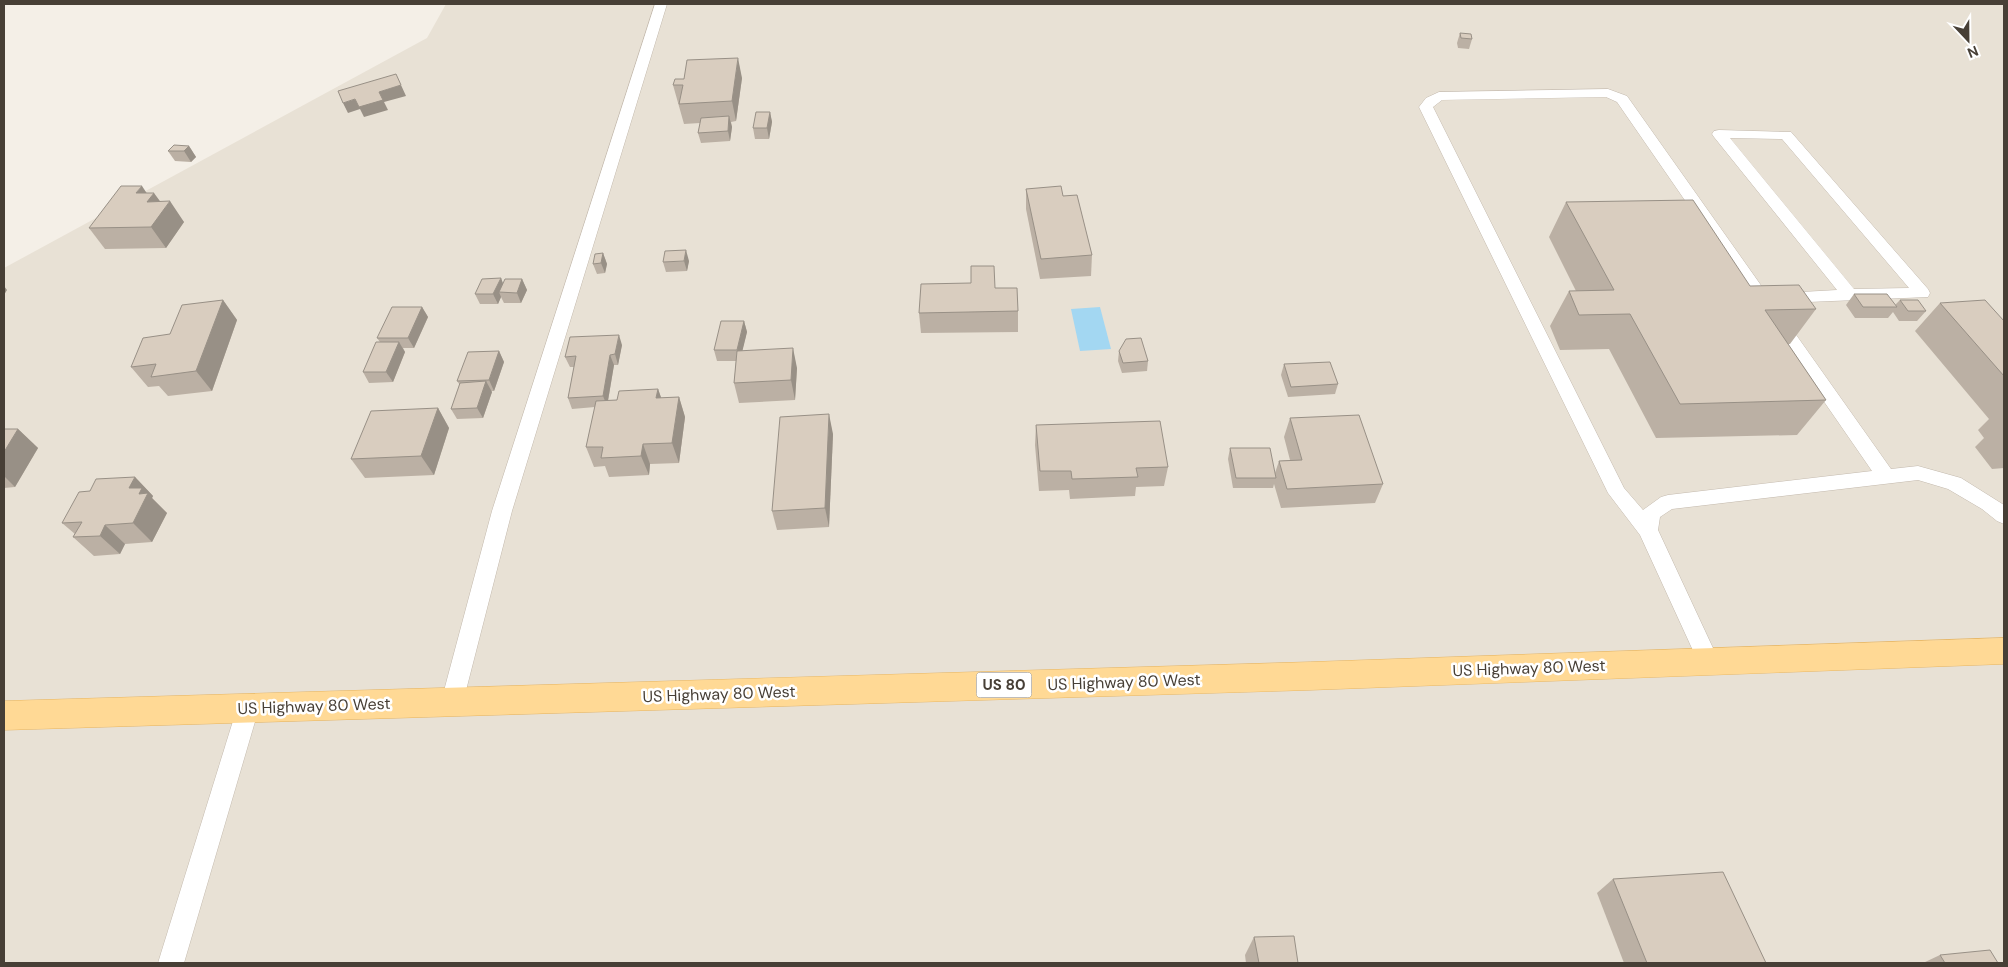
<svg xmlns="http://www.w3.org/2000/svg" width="2008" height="967" font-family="'DM Sans',sans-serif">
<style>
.residential{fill:#e8e1d5}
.water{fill:#a3d7f2}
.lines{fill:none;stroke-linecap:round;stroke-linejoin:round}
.service-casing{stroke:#c3b9ad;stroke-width:1}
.primary-casing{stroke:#e6b563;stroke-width:1}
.service{fill:#fff;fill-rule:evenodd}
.primary{fill:#ffd995;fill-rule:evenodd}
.wall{fill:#bbb0a4}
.shaded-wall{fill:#989086}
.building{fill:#d9cdbf;stroke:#989086}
.labels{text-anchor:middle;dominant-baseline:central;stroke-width:5;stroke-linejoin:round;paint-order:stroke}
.shield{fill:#fff;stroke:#7e7972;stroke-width:1}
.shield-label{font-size:15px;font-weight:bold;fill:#473f36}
.street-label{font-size:16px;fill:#473f36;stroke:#fff}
</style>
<rect width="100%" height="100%" fill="#f4efe7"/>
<path class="residential" d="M446,4H2004V963H4V268L427,38Z"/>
<path class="water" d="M1100,307L1111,349L1080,351L1071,309Z"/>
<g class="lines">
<defs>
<g id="service">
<path d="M655,4H667L512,511L463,702L460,709L452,712L444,709L441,702L492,511Z"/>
<path d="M1608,89L1627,96L1891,469L1918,466L1961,478L2004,505V524L1997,521L1982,509L1948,489L1918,480L1672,509L1660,517L1658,530L1719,661L1715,668L1708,670L1701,668L1640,535L1608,493L1419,107L1426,98L1439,92ZM1606,97L1617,102L1872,471L1668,495L1661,497L1643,510L1624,488L1433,107L1442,100Z"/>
<path d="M1719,130L1791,132L1928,289L1930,293L1928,297L1784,303L1778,302L1776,298L1778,294L1784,293L1837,290L1714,137L1712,134L1714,131ZM1730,138L1782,139L1909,288L1854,289Z"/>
<path d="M248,698L256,701L259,708L184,963H158L237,708L240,701Z"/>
</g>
<path id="primary" d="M2004,638V664L1310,690L4,730V701L1310,662Z"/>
</defs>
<use href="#service" class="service-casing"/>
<use href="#primary" class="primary-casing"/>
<use href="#service" class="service"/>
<use href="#primary" class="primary"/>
</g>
<g class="wall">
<path d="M1460,33L1472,39L1469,49L1458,48L1457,43Z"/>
<path d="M742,78L736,121L731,122L732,127L730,141L701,143L698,133L700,123L684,124L673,85Z"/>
<path d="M770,112L772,122L769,139H755L753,128Z"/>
<path d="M189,146L196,157L191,162L175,161L168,151Z"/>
<path d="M1026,189L1063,196L1092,255L1091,276L1040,279L1026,209Z"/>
<path d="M147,193L160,202L184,222L166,248L105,249L89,228Z"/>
<path d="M1566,202L1750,286L1816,309L1790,344H1788L1826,400L1797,435L1656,438L1609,349L1560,350L1550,326L1569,291H1576L1549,237Z"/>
<path d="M603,253L607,264L605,273L597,274L593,264Z"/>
<path d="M689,261L687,271L666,272L663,262Z"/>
<path d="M501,278L503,284L522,279L527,290L521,303H504L501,297L498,304H480L475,294Z"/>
<path d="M995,288L1018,311V332L921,333L919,313Z"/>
<path d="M1854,294L1895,305L1900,300L1926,311L1917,321H1899L1893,312L1888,318H1855L1846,305Z"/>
<path d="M223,300L237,320L212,391L168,396L159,386L148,387L131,367L170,334Z"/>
<path d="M1940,303L2004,321V468L1992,469L1975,447L1984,438L1978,430L1989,419L1915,331Z"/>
<path d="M422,307L428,317L414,348H403L405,352L393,382L369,383L363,372L380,342L377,338Z"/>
<path d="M744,321L747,332L742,351L797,368L795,400L739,403L734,383L736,361H717L714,350Z"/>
<path d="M622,345L618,365H614L608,401L617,400L658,389L661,398L679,397L685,417L679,463L650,464L649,475L609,477L605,466L594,467L586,447L595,407L572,409L568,398L574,367H570L565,357Z"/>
<path d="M499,351L504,362L494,391H491L492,392L483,418L457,419L451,409L460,385L457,381Z"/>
<path d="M1119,351L1148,361L1147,371L1122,373L1118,361Z"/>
<path d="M1284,364L1338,384L1335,394L1288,397L1281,375Z"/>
<path d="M438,408L449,428L434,475L365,478L351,459Z"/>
<path d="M1290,418L1383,484L1375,503L1281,508L1274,484L1273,488H1233L1228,459L1230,448L1275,473L1279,461L1290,460L1284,437Z"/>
<path d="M1036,425L1168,467L1164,486L1136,487L1135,496L1070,499L1069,490L1039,491L1035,445Z"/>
<path d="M4,429H18L38,448L15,487L4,488Z"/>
<path d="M833,434L829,527L777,530L772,511Z"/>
<path d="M135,477L153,496L152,498L167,513L152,542L125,544L120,554L94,556L73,537L75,534L62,523L90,491Z"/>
<path d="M1613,879L1766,963H1624L1597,893Z"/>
<path d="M1254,937L1298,963H1246L1245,955Z"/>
<path d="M1940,955L1998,963H1923Z"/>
</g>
<g class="shaded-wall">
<path d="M738,58L742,78L736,121L732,101Z"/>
<path d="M401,85L406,96L384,102L388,110L364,117L360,109L348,113L343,103Z"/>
<path d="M770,112L772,122L769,139L767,128Z"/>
<path d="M729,116L732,127L730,141L728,131Z"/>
<path d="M189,146L196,157L191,162L184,151Z"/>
<path d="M142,186L150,198L154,193L165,208L170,201L184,222L166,248L151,227L136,193Z"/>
<path d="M686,250L689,261L687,271L684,261Z"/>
<path d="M603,253L607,264L605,273L601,263Z"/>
<path d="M501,278L505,289L499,292L501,297L498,304L493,294Z"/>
<path d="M522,279L527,290L521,303L517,293Z"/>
<path d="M4,286L7,290L4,295Z"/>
<path d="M223,300L237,320L212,391L196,371Z"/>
<path d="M422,307L428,317L414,348L408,338Z"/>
<path d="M744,321L747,332L740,361L737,350Z"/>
<path d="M619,335L622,345L618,365L615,354Z"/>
<path d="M399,342L405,352L393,382L386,372Z"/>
<path d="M793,348L797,368L795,400L791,380Z"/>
<path d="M499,351L504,362L494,391L489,380Z"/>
<path d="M610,355L614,365L607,406L603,396Z"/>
<path d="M486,381L492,392L483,418L477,408Z"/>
<path d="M658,389L665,408L656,398Z"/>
<path d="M679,397L685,417L679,463L672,443Z"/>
<path d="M438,408L449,428L434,475L421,456Z"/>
<path d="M829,414L833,434L829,527L825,508Z"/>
<path d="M18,429L38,448L15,487L4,476V452Z"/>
<path d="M643,444L650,464L649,475L641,456Z"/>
<path d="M135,477L153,496L152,498L167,513L152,542L133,523L129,488Z"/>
<path d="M105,525L125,544L120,554L100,536Z"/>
</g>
<g class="building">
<path d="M1460,33L1471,34L1472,39L1461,38Z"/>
<path d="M738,58L732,101L679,104L683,85H673L675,79H684L687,60Z"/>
<path d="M396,74L401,85L379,92L383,100L359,107L355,99L343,103L338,91Z"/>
<path d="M756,112H770L767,128H753Z"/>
<path d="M729,116L728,131L698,133L701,118Z"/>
<path d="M174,145L189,146L184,151H168Z"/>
<path d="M121,186H142L136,193H154L147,202L170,201L151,227L89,228Z"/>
<path d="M1061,186L1063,196L1077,195L1092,255L1041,259L1026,189Z"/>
<path d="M1693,200L1750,286L1799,285L1816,309L1765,310L1826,400L1680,404L1630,314L1579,315L1569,291L1614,290L1566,202Z"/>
<path d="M686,250L684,261L663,262L665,251Z"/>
<path d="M603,253L601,263L593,264L595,254Z"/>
<path d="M971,266H994L995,288H1017L1018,311L919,313L921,284L971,283Z"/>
<path d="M501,278L493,294H475L482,279Z"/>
<path d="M505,279H522L517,293L499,292Z"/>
<path d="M1854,294H1887L1897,307H1863Z"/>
<path d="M223,300L196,371L151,377L156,364L131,367L143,338L170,334L182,305Z"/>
<path d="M1900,300H1918L1926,311H1908Z"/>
<path d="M1985,300L2004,321V376L1940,303Z"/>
<path d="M392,307H422L408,338H377Z"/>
<path d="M721,321H744L737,350H714Z"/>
<path d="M619,335L615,354L610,355L603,396L568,398L576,356L565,357L570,337Z"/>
<path d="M1141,338L1148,361L1123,363L1119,351L1126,339Z"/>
<path d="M376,342H399L386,372H363Z"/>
<path d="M793,348L791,380L734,383L737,351Z"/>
<path d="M499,351L489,380L457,381L468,352Z"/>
<path d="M1330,362L1338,384L1291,387L1284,364Z"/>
<path d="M486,381L477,408L451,409L460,383Z"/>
<path d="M658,389L656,398L679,397L672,443L643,444L641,456L601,458L603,447H586L596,401L617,400L619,391Z"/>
<path d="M438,408L421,456L351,459L371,411Z"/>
<path d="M829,414L825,508L772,511L780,417Z"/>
<path d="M1359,415L1383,484L1287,489L1279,461L1302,460L1290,418Z"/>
<path d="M1160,421L1168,467L1136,468L1138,477L1072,479L1071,471H1040L1036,425Z"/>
<path d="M4,429H18L4,452Z"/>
<path d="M1230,448H1270L1276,478H1236Z"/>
<path d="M135,477L129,488H142L139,494L148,493L133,523L105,525L100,536L73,537L82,522L62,523L79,492L90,491L96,479Z"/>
<path d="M1723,872L1766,963H1647L1613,879Z"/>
<path d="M1294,936L1298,963H1259L1254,937Z"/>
<path d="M1990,950L1998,963H1945L1940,955Z"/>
</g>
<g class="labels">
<rect class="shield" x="976.5" y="672.5" width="55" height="25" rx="4"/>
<g class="shield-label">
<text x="1004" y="685">US 80</text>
</g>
<g class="street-label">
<text transform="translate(1529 668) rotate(-2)">US Highway 80 West</text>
<text transform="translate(1124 682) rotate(-2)">US Highway 80 West</text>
<text transform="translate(719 694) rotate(-2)">US Highway 80 West</text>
<text transform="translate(314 706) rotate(-2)">US Highway 80 West</text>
</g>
</g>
<rect width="2008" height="967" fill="none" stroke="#473f36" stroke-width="10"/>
<g transform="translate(1968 40) rotate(158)" stroke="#ffffff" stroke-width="4" paint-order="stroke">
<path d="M0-4L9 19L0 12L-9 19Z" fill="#473f36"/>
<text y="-8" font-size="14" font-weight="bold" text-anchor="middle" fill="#473f36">N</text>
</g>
</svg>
